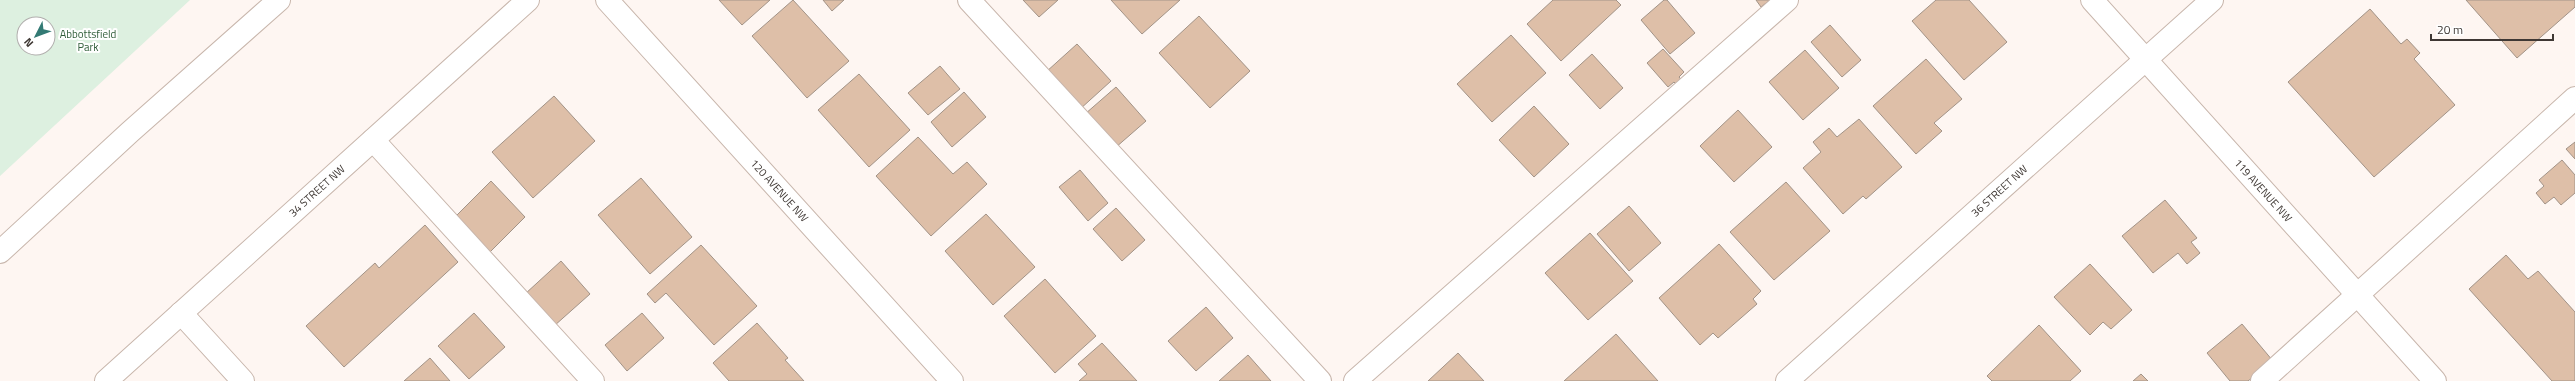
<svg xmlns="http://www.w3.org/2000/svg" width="2575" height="381" font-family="'Titillium Web',sans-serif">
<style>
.green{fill:#ddf0e0;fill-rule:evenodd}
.building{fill:#debfa8;stroke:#a29387}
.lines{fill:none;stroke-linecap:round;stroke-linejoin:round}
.service-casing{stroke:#c8b6ac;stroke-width:24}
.minor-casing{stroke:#c8b6ac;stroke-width:24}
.tertiary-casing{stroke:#c8b6ac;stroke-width:24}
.service{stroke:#fff;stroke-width:22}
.minor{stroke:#fff;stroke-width:22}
.tertiary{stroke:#fff;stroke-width:22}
.labels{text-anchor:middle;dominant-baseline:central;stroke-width:4;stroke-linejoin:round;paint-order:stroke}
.park-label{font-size:11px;fill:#305d39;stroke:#fff}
.street-label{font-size:11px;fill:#3f3834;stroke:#fff}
</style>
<rect width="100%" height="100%" fill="#fef6f2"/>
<path class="green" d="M0,0H190L0,176ZM24,24H48V48H24Z"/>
<g class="building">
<path d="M719,0H770L742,25Z"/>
<path d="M793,0L849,61L807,98L752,36Z"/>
<path d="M823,0H844L832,11Z"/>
<path d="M1023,0H1058L1039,17Z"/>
<path d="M1111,0H1180L1142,34Z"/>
<path d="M1553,0H1616L1621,5L1561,61L1527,24Z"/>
<path d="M1664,0H1667L1695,33L1670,54L1641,20Z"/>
<path d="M1756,0H1770L1761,7Z"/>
<path d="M1936,0H1969L2007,42L1964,80L1912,21Z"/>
<path d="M2466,0H2575V7L2517,58Z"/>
<path d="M2370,9L2401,44L2407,39L2420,53L2414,59L2455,105L2374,177L2288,82Z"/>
<path d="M1199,16L1250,71L1210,108L1159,53Z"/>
<path d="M1830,25L1861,60L1842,77L1811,42Z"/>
<path d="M1511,35L1546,73L1492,122L1457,84Z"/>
<path d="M1077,44L1111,81L1079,110L1046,72Z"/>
<path d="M1663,49L1684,72L1679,77L1685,84L1680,88L1674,82L1668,87L1647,63Z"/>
<path d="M1805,50L1839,88L1803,120L1769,82Z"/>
<path d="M1592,54L1623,88L1600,109L1569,75Z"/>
<path d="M1926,59L1962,99L1934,123L1942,131L1916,154L1873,106Z"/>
<path d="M940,66L960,89L928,115L908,93Z"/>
<path d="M859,74L910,130L869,167L818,110Z"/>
<path d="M1116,87L1146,121L1115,148L1085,114Z"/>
<path d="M964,92L986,117L952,147L931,122Z"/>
<path d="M554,96L595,141L533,198L492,152Z"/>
<path d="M1534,106L1569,144L1534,177L1499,140Z"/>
<path d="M1738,110L1772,147L1734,182L1700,146Z"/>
<path d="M1859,119L1902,167L1866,199L1863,196L1843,214L1803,168L1821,152L1813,142L1829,128L1837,137Z"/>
<path d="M918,137L953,174L967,162L987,184L931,236L876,176Z"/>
<path d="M2575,142V159L2566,149Z"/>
<path d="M2562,160L2575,175V193L2561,205L2554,197L2545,204L2536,193L2544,186L2539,180Z"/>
<path d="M1080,170L1108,203L1088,221L1059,187Z"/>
<path d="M641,178L692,237L650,274L598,215Z"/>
<path d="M491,181L525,217L488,254L454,218Z"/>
<path d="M1786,182L1830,231L1774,280L1730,232Z"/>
<path d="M2165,200L2197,238L2191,242L2200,253L2187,264L2178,253L2153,273L2122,236Z"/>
<path d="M1629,206L1661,243L1629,271L1597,234Z"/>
<path d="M1116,208L1145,240L1122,261L1093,229Z"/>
<path d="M986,214L1035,267L993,305L945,251Z"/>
<path d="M425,225L458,262L344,367L306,326L375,263L379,268Z"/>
<path d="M1590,233L1633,281L1588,320L1545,273Z"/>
<path d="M1719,244L1761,291L1753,299L1757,304L1718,338L1713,333L1700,345L1659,298Z"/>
<path d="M701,245L757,306L714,345L666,293L655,303L647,294Z"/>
<path d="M2506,255L2528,279L2538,271L2575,312V381H2552L2469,289Z"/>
<path d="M561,261L590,294L554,326L525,294Z"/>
<path d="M2090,264L2132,310L2111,329L2103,322L2090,335L2054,297Z"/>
<path d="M1045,279L1096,336L1055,373L1004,316Z"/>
<path d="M1206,307L1233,338L1196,371L1168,341Z"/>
<path d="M474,313L505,347L469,379L438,346Z"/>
<path d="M642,313L664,338L627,371L605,345Z"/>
<path d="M757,323L788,358L785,360L804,381H729L713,363Z"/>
<path d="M2242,324L2273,361L2248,381H2230L2207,353Z"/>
<path d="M2039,325L2081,371L2070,381H1992L1987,376Z"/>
<path d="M1616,334L1658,381H1564Z"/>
<path d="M1102,343L1137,381H1079L1087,374L1078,364Z"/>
<path d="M1458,353L1484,381H1428Z"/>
<path d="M1248,355L1271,381H1219Z"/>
<path d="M430,358L450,381H404Z"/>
<path d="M2141,374L2148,381H2133Z"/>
</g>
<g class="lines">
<defs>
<g id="service">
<path d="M969,0L1320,381"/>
<path d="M373,140L593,381"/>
<path d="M1355,381L1787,0"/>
<path d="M2262,381L2575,98"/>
</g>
<g id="minor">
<path id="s1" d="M607,0L952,381"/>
<path id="s2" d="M2092,0L2435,381"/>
<path d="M181,313L243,381"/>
<path id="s3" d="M106,381L528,0"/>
<path id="s4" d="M1787,381L2212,0"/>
</g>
<path id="tertiary" d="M0,252L130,132L279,0"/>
</defs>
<use href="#service" class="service-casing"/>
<use href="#minor" class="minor-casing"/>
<use href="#tertiary" class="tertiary-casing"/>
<use href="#service" class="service"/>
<use href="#minor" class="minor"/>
<use href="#tertiary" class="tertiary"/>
</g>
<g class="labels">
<g class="park-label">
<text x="88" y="34">Abbottsfield<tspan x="88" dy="13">Park</tspan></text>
</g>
<g class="street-label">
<text stroke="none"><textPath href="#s3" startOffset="284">34 STREET NW</textPath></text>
<text stroke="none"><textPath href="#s1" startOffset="257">120 AVENUE NW</textPath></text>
<text stroke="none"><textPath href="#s2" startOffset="256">119 AVENUE NW</textPath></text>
<text stroke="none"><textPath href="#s4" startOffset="285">36 STREET NW</textPath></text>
</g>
</g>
<g transform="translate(36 36) rotate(228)"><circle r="19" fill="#ffffff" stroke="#b2afae"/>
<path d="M0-3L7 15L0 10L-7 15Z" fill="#337a74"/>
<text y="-6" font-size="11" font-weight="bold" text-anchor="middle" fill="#3f3834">N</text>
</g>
<path d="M2431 34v6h122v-6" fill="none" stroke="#3f3834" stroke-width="2"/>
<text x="2437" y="34" font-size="12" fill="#3f3834" stroke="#ffffff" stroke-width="3" paint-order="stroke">20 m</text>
</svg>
